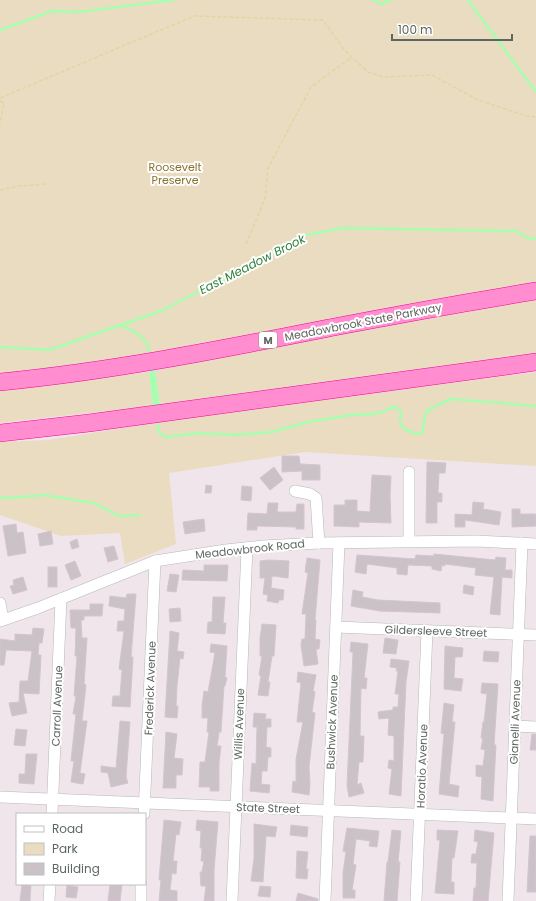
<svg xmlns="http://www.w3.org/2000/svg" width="536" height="901" font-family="Poppins,sans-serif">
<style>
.green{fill:#eadcc0}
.water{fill:#a6ffaf}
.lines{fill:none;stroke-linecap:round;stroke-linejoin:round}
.stream{stroke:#a6ffaf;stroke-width:2.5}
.building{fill:#cbc2c8;stroke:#d6c3cf}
.minor-casing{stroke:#b3bbb5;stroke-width:12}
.highway-casing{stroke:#f5009f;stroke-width:18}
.path{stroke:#dcd8a2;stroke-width:1.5;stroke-dasharray:4 2;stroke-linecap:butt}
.minor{stroke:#fff;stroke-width:11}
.highway{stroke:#ff8dd0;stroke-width:17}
.labels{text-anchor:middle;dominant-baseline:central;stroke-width:4;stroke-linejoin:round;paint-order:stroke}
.shield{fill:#fff;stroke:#8e958f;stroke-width:1}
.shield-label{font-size:10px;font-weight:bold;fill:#5d675f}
.park-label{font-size:11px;fill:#8b712f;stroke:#fff}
.street-label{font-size:11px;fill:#5d675f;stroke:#fff}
.water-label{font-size:12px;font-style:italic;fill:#2d823c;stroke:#fff}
</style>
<rect width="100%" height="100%" fill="#f0e5eb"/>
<g class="green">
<path d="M0,0H536V282L375,311L166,352L58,368L0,374Z"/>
<path d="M536,299V355L160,406L155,370L476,308Z"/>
<path d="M149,372L153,406L0,423V389Z"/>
<path d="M536,372V466L305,452L169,473L176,544L125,564L120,533L61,536L0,515V442L48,440L195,416Z"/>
</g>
<path class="water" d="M155,370L160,406H153L149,372Z"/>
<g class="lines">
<g class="stream">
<path d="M373,0L381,4L391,0"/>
<path d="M468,0L536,92"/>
<path d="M0,30L52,11L78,12L173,0"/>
<path d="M120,325C132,330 147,336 149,351"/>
<path d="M0,347L49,350L161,311L307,235L342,228L517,231L526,237L536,239"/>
<path d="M158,425L159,432L165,437L199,433L236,435L271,432L308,422L351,415L375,414L395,407L401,411L400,422L403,428L416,434L422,433L425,415L429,409L451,399L536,406"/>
<path d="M0,497L9,498L44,495L94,503L119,516L139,515"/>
</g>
</g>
<g class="building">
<path d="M282,456H299L300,464L320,465V480H302V471L282,472Z"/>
<path d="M427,462L446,463L445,473H439L438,493H442V502H437V523H426Z"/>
<path d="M274,467L283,480L270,490L260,478Z"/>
<path d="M372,475L391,476L390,495L391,523L359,522V527L334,526V505H345V500H357V511L370,512Z"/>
<path d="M206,485L212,486L211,493H205Z"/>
<path d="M242,486L252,487L251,501L241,500Z"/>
<path d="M473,502L484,503L483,509L501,512L499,525L465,520V527H455V514L472,515Z"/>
<path d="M268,503H278L277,512H296L297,504H304V529H296V527L257,526V530H247L248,513L267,514Z"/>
<path d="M512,509H520V514H536V526L512,527Z"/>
<path d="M204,519L205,531L185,534L183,522Z"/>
<path d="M16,524L17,533L23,532L26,553L8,556L3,526Z"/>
<path d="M51,531L53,544L40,546L38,534Z"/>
<path d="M77,539L79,547L72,549L70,542Z"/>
<path d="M114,546L118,559L108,562L104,548Z"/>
<path d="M434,554L495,560L496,557L506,558L505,570H512V578L502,577L500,615L490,614L494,577L475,575L476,568L445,564V566L442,565L441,571L432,569V566L408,565L407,575L397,574V568L367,564L366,574L355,572L357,555L415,559L416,555L434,556Z"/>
<path d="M307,558L320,560L315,620H316L315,639L320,640L319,649H316L318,664L304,666L301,645L302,639H305L306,614H302L308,573L305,572Z"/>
<path d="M268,560L289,561L288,578L272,576L271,588L284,590L283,600H279L278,603L267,601L268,595L263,594L265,578H260V561Z"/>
<path d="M75,561L81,576L71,580L65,565Z"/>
<path d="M204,565H228L227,581L182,580L183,570L204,571Z"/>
<rect x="48" y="567" width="9" height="20"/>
<path d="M170,574L179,575L176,592L167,591Z"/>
<path d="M23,577L27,590L13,594L10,586L14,585L13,580Z"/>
<path d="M464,585L474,587L473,595L463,593Z"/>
<path d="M353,590L363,592L362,597L378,600L440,603V613L380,611L351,606Z"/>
<path d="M127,594H136L131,657H133L130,707L112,706L113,696H120L122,670L119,669L124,631H117L118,621H124L125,609L109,606L110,596L126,598Z"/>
<path d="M213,597H225L223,623H226L225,634L207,633L208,622H212Z"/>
<path d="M90,604H103L102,616H84V620H81L82,638H87L84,684L86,685L82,721H87L80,773L85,774L83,784L71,782L74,761H71L76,714H73L76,696H74L77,656H75L76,628H71L70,610H90Z"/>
<path d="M180,608L181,621L170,622L169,609Z"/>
<path d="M262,624L276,625L274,656H272L268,682H270L268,696L258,695L261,676L259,675L262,656H260V638Z"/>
<path d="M33,628L44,629L42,643H39L38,655H41L39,694L23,693L27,713L12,716L9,703L19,702L20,681H28L32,651L6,650L4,665H0V639L15,641V634L32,635Z"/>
<path d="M170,631L179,633L177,651L184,652L183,659L180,658L177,686L176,706H178L177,718L165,717Z"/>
<path d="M385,638L398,640L396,654L383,653Z"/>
<path d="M351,642L368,644L364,678H367L366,689L361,688L360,736H364L363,762H359L357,785L361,783L364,793L349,797L347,786L353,652H350Z"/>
<path d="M211,644L227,646L225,677L227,678L225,686H224L221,732H219L217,746H221L219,763V791H210V787H199L200,762H205L209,732H207L208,718H202V706L204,691L208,692L215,653L210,652Z"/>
<path d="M445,646L463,648L462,657H455L454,678L463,679L461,691L444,689Z"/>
<path d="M484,651L499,652L498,662L483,661Z"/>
<path d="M391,659L409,661L406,682L401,796L389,794L392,769L388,768L389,760L394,761V736L388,735L389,718L379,719L378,712L393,710V707H398L399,694H395L398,671H396L397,668L390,667Z"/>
<path d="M298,672L316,675L313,691L315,692L312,712L315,713L309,767L310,784L309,795L292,792L293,781L296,782V759L303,722H297L301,683L297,682Z"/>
<path d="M482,683L498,684L494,745H496L493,801L481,799L482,777L476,776V765L483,766L485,750L481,749L483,738H481L483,722H484L487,694L481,693Z"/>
<path d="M444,703L454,705L452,722H455L449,784L459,786L458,797L439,794L444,734L441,733Z"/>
<path d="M254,713L266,714L265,719H271V727H267L266,747L271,748V757H268L267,771H262L261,784L270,785L269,793L250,791L252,763L256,764L257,727H253Z"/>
<path d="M120,721L130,722L126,777L128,783L111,787L108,773L101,772V766L116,768Z"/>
<path d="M16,729L27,730L25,746L14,745Z"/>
<path d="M166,732L177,734L174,758L183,759L182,775H176V788H163Z"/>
<path d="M532,734H536V750H530Z"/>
<path d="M26,754H37L34,784L19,783V774H25Z"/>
<path d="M164,820L181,822L179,835L176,834L173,861H177L176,874L172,873L170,890L177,891V901H159L161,880H159Z"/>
<path d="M197,820L218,822L214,870V901H204L206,886H201L200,872H202L204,861H201L202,848H200L201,831L196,830Z"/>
<path d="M254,824L277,827L275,837L266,836L263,882L251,881L254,859Z"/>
<path d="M291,825L308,827L307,837L290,835Z"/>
<path d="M347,828L379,831L377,847L369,846L370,841L356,839L353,864L356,865L352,890H355V898H343V873L346,852L343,851Z"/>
<path d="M392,830L401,831L398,862H400L397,901H384L387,862H388Z"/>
<path d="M437,830L458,831L454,858H452L451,882H454V894L435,893L440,840H437Z"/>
<path d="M475,830L494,833L488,901H473L474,888H476L477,863H471L472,854H476L478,842L474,841Z"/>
<path d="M530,836H536V892H527Z"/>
<path d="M297,851L308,852L306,869H308L307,879L296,878Z"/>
<path d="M22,884H31L30,901H20Z"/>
<path d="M110,884H122L120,901H108Z"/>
<path d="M67,885L78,887L76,898L66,897Z"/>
<path d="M260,886L271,887L270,897L258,896Z"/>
<path d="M298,893L318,899V901H296Z"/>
</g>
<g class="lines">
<defs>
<g id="minor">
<path d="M295,491L310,494L316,498L319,543"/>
<path d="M409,541V472"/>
<path d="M0,603L3,620"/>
<path d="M0,621L38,608L155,561L226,550L263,546L319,543L477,541L536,544"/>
<path d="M336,627L536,635"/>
<path d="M515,726L536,727"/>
<path d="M0,797L536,819"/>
<path d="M52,814L61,599"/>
<path d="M144,814L155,561"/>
<path d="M49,901L50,884"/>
<path d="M141,901V884"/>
<path d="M232,901L247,548"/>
<path d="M325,901L339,543"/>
<path d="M416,901L427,631"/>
<path d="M508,901L522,543"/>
</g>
<g id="highway">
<path d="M0,382C113,371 223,349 334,327C401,314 468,302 536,291"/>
<path d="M0,433L89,423L536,362"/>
</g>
</defs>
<use href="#minor" class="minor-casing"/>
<use href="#highway" class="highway-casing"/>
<g class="path">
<path d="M0,98L194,16L323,20L345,51L368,72L384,77L432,75L478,100L527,116L536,117"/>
<path d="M0,101L4,103L0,124"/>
<path d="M0,190L19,186L47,184"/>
<path d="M246,244L265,199L268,168L311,87L352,57"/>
</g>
<use href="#minor" class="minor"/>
<use href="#highway" class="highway"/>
</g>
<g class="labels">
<rect class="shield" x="259" y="332" width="18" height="16" rx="3"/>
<g class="shield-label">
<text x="268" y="340">M</text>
</g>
<g class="park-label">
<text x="175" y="167">Roosevelt<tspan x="175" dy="13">Preserve</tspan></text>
</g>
<g class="street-label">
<text transform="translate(363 322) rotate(-11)">Meadowbrook State Parkway</text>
<text transform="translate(250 549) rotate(-6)">Meadowbrook Road</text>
<text transform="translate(436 631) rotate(2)">Gildersleeve Street</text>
<text transform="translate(150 688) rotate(-88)">Frederick Avenue</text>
<text transform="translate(57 706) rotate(-88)">Carroll Avenue</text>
<text transform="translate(332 722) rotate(-88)">Bushwick Avenue</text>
<text transform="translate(515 722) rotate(-88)">Gianelli Avenue</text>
<text transform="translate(239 724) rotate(-88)">Willis Avenue</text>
<text transform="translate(422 766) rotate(-88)">Horatio Avenue</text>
<text transform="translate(268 808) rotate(2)">State Street</text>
</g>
<g class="water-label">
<text transform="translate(252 264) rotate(-27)">East Meadow Brook</text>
</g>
</g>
<rect x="16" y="813" width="130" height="72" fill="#ffffff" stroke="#bec2bf"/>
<rect x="24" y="826" width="20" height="6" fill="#ffffff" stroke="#bec2bf"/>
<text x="52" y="833" font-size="12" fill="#5d675f">Road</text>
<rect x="24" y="843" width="20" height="12" fill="#eadcc0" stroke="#bec2bf"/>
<text x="52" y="853" font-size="12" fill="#5d675f">Park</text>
<rect x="24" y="863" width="20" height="12" fill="#cbc2c8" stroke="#bec2bf"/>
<text x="52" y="873" font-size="12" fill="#5d675f">Building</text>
<path d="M392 34v6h120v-6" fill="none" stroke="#5d675f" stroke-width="2"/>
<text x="398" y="34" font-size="12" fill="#5d675f" stroke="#ffffff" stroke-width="3" paint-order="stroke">100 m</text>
</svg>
